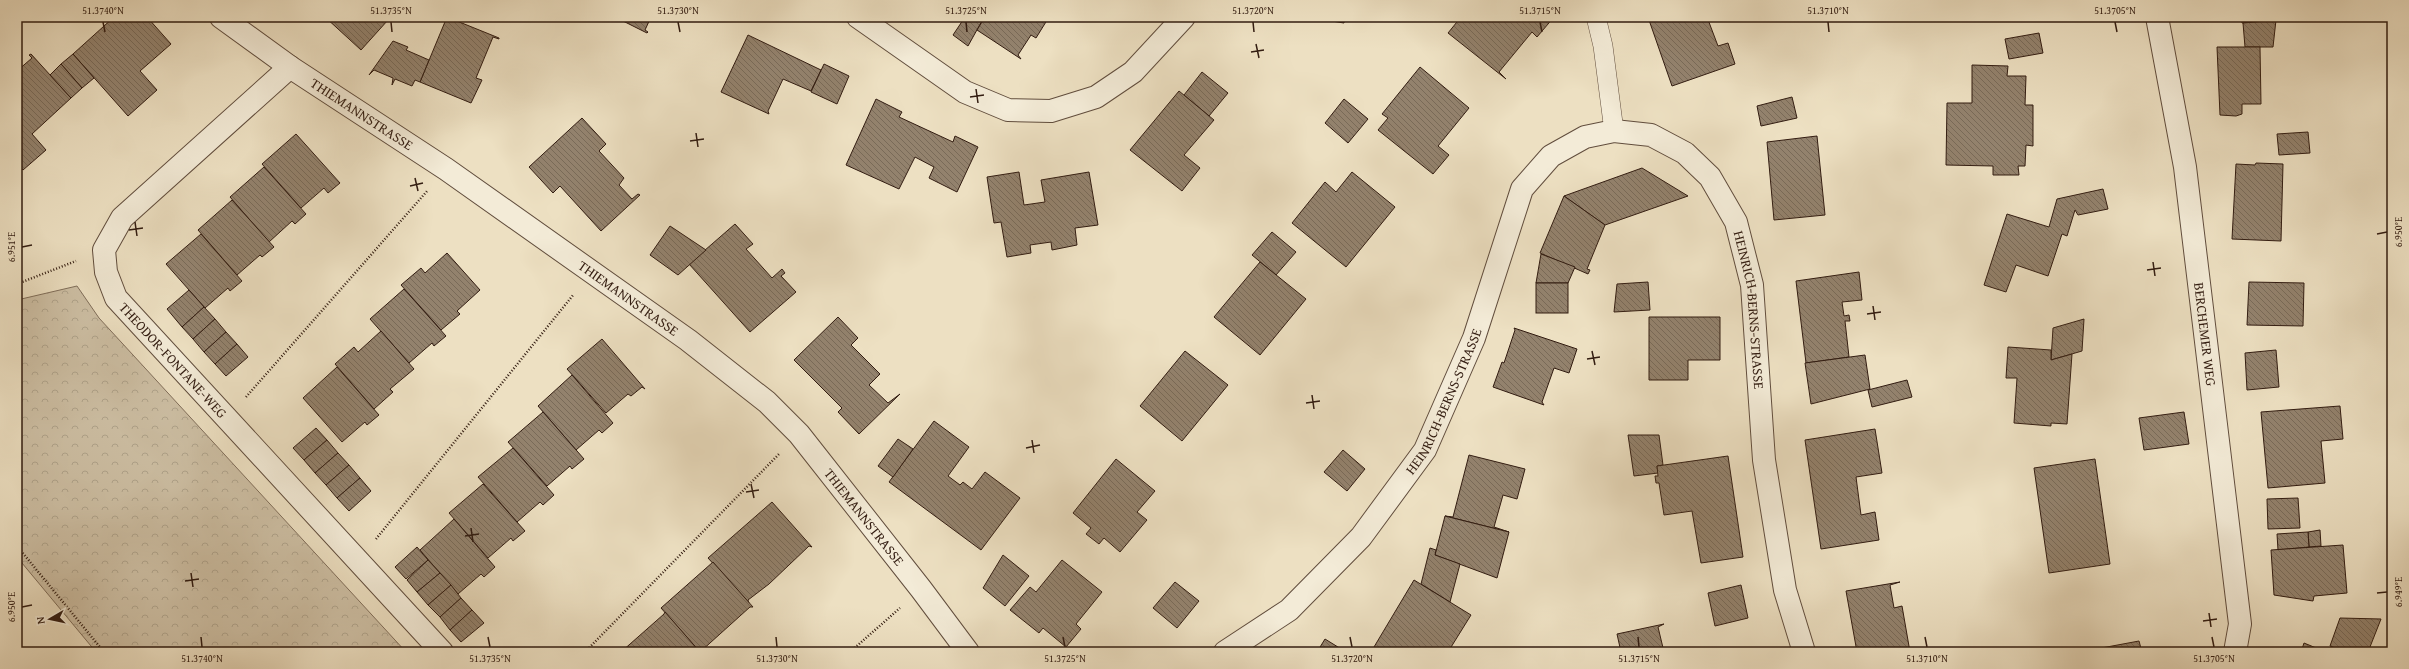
<svg xmlns="http://www.w3.org/2000/svg" width="2409" height="669" font-family="'Gentium Book Plus',serif">
<style>
.forest{fill:url(#forest-crowns);stroke:#806e5a}
.building{fill:url(#building-back-hatch);stroke:#321c11}
.lines{fill:none;stroke-linecap:round;stroke-linejoin:round}
.service-casing{stroke:#614d3d;stroke-width:20}
.minor-casing{stroke:#614d3d;stroke-width:24}
.path{stroke:#321c11;stroke-width:2.5;stroke-dasharray:1 2;stroke-linecap:butt}
.service{stroke:#f3ebd7;stroke-width:19}
.minor{stroke:#f3ebd7;stroke-width:22}
.ticks{fill:none;stroke:#321c11;stroke-width:1.5}
.labels{text-anchor:middle;dominant-baseline:central;stroke-width:3.5;stroke-linejoin:round;paint-order:stroke}
.street-label{font-size:14px;fill:#321c11;stroke:#f3ebd7}
.neatline{fill:none;stroke:#321c11;stroke-width:1.5}
.ticks-label{font-size:10px;text-anchor:middle;fill:#321c11}
</style>
<defs>
<pattern id="forest-crowns" width="20" height="18" patternUnits="userSpaceOnUse"><rect width="20" height="18" fill="#cdbfa4"/><path d="M2 6a3 3 0 1 1 6 0M12 15a3 3 0 1 1 6 0" fill="none" stroke="#b0a48c"/></pattern>
<pattern id="building-back-hatch" width="6" height="6" patternUnits="userSpaceOnUse"><rect width="6" height="6" fill="#93826d"/><path d="M-1 5l2 2M0 0l6 6M5-1l2 2" fill="none" stroke="#796a58"/></pattern>
</defs>
<rect width="100%" height="100%" fill="#ede0c2"/>
<filter id="stains"><feTurbulence type="fractalNoise" baseFrequency=".005" numOctaves="4"/><feColorMatrix values="0 0 0 0 .2 0 0 0 0 .09 0 0 0 0 .02 0 0 0 .5 -.17"/></filter>
<radialGradient id="worn" r=".72"><stop offset=".6" stop-color="#630" stop-opacity="0"/><stop offset="1" stop-color="#630" stop-opacity=".3"/></radialGradient>
<path class="forest" d="M77,286L99,318L406,652H96L17,557V300Z"/>
<g class="building">
<path d="M114,17H141L143,19L147,17L171,44L140,71L157,90L128,116L73,54Z"/>
<path d="M325,17H385L388,20L361,50Z"/>
<path d="M447,17L499,38V39L493,37L476,78L482,80L471,103L420,82Z"/>
<path d="M615,17H651L645,30L648,32L647,33Z"/>
<path d="M965,17H980L983,19L968,46L953,35Z"/>
<path d="M985,17H1049L1036,38L1031,35L1018,55L1021,59L977,30Z"/>
<path d="M1307,17H1345L1344,23Z"/>
<path d="M1461,17H1554L1537,37L1532,32L1499,72L1506,79L1448,33Z"/>
<path d="M1659,17H1707L1718,46L1728,43L1735,64L1672,86L1649,20Z"/>
<path d="M2241,17H2283V19L2242,23Z"/>
<path d="M2276,20L2273,47H2245L2243,23Z"/>
<path d="M2039,33L2043,53L2009,59L2005,39Z"/>
<path d="M748,35L821,70L811,91L783,79L768,111L769,114L721,92Z"/>
<path d="M393,41L408,47L406,50L429,60L420,82L415,80L412,86L395,79L392,85L393,78L374,70L369,75Z"/>
<path d="M2217,47H2260L2261,104H2242V114L2236,116L2220,115Z"/>
<path d="M31,54L71,98L32,134L46,150L23,170L17,163V71L32,58L29,55Z"/>
<path d="M73,54L94,78L82,88L61,64Z"/>
<path d="M61,64L82,88L71,98L50,75Z"/>
<path d="M824,64L849,76L837,104L811,92Z"/>
<path d="M1972,65L2008,66L2007,76H2026L2025,105H2033V146L2026,145L2025,166H2018L2019,175H1993V166L1946,165L1947,103H1972Z"/>
<path d="M1420,67L1469,108L1438,146L1449,155L1433,174L1378,130L1388,118L1382,114Z"/>
<path d="M1202,72L1228,93L1209,116L1184,95Z"/>
<path d="M1179,91L1214,120L1184,155L1200,168L1182,191L1130,150Z"/>
<path d="M1792,97L1797,118L1761,126L1757,106Z"/>
<path d="M876,99L902,112L899,117L953,142L955,136L978,147L957,192L929,178L934,167L915,157L899,189L846,165Z"/>
<path d="M1344,99L1368,119L1348,143L1325,123Z"/>
<path d="M582,118L606,144L599,151L624,178L619,185L632,199L638,194L640,195L601,231L560,186L553,193L529,167Z"/>
<path d="M2308,132L2310,153L2279,155L2277,134Z"/>
<path d="M296,134L340,183L328,193L324,188L301,208L262,164Z"/>
<path d="M1817,136L1825,215L1774,220L1767,142Z"/>
<path d="M2256,163L2283,164L2281,241L2232,239L2236,164L2255,165Z"/>
<path d="M264,167L306,214L295,224L292,221L269,242L230,197Z"/>
<path d="M1642,168L1688,196L1605,225L1564,196Z"/>
<path d="M1019,172L1024,205L1045,202L1041,180L1089,172L1098,225L1075,228L1077,245L1052,250L1051,242L1030,245L1031,253L1007,257L1001,222L994,223L987,177Z"/>
<path d="M1352,172L1395,207L1346,267L1292,223L1325,182L1336,192Z"/>
<path d="M2103,189L2108,209L2078,215L2075,210L2067,236L2062,234L2048,276L2016,265L2006,292L1984,285L2007,214L2049,227L2057,199Z"/>
<path d="M1564,196L1605,225L1587,269L1590,270L1588,274L1540,253Z"/>
<path d="M232,200L274,247L262,257L260,255L237,275L198,230Z"/>
<path d="M735,224L753,244L746,249L772,278L782,269L785,273L781,276L796,292L750,332L689,264Z"/>
<path d="M670,226L706,250L678,275L650,255Z"/>
<path d="M1272,232L1296,252L1276,275L1252,255Z"/>
<path d="M201,234L242,281L230,291L228,288L205,308L166,264Z"/>
<path d="M447,253L480,290L457,311L460,314L441,330L401,285L421,268L425,273Z"/>
<path d="M1541,254L1575,267L1568,283H1536Z"/>
<path d="M1260,262L1306,299L1260,355L1214,317Z"/>
<path d="M1859,272L1862,300L1842,302L1844,316L1849,315L1850,321H1845L1849,357L1806,363L1796,281Z"/>
<path d="M1648,282L1650,310L1614,312L1617,284Z"/>
<path d="M2249,282L2304,283L2303,326L2247,325Z"/>
<rect x="1536" y="283" width="32" height="30"/>
<path d="M404,289L446,336L434,346L432,343L409,363L370,319Z"/>
<path d="M189,290L204,307L182,327L167,309Z"/>
<path d="M204,307L215,319L193,339L182,327Z"/>
<path d="M838,317L858,338L851,345L880,374L869,385L888,403L900,394L859,434L838,412L842,408L794,360Z"/>
<path d="M1649,317H1720V360H1688V380H1649Z"/>
<path d="M215,319L226,332L204,352L193,339Z"/>
<path d="M2084,319L2082,351L2051,360L2053,328Z"/>
<path d="M1514,328L1577,349L1569,373L1554,368L1542,402L1544,405L1493,387L1502,362L1504,363L1515,330Z"/>
<path d="M381,331L414,369L390,389L393,392L374,409L335,364L354,347L358,352Z"/>
<path d="M226,332L237,344L215,364L204,352Z"/>
<path d="M602,339L645,389L642,387L631,396L628,394L606,413L567,369Z"/>
<path d="M237,344L248,357L226,376L215,364Z"/>
<path d="M2008,347L2051,350V360L2072,354L2067,424L2051,423V426L2014,423L2017,378H2006Z"/>
<path d="M2276,350L2279,387L2247,390L2245,353Z"/>
<path d="M1185,351L1228,385L1182,441L1140,406Z"/>
<path d="M1865,355L1870,389L1811,404L1805,363Z"/>
<path d="M337,367L379,415L367,425L365,422L342,442L303,398Z"/>
<path d="M572,375L613,423L602,433L599,430L576,450L538,406Z"/>
<path d="M1907,380L1912,397L1872,407L1868,390Z"/>
<path d="M2340,406L2343,439L2321,441L2325,483L2268,488L2261,412Z"/>
<path d="M543,412L584,459L572,469L570,466L547,486L508,442Z"/>
<path d="M2184,412L2189,444L2144,450L2139,418Z"/>
<path d="M934,421L969,447L948,476L960,485L963,482L972,489L985,472L1020,498L981,550L889,482Z"/>
<path d="M316,428L327,440L304,460L293,448Z"/>
<path d="M1875,429L1882,473L1856,477L1861,515L1875,512L1879,540L1821,549L1805,440Z"/>
<path d="M1628,435H1659L1663,465L1657,466L1658,473L1634,476Z"/>
<path d="M898,439L913,449L893,477L878,466Z"/>
<path d="M327,440L338,453L315,473L304,460Z"/>
<path d="M513,448L554,495L543,505L540,502L517,522L478,477Z"/>
<path d="M1343,450L1365,469L1347,491L1324,472Z"/>
<path d="M338,453L349,465L326,485L315,473Z"/>
<path d="M1469,455L1525,469L1517,499L1503,495L1494,527L1509,532L1445,516L1453,517Z"/>
<path d="M1728,456L1743,557L1701,563L1692,511L1664,515L1659,483H1656L1655,476H1658L1657,466Z"/>
<path d="M1116,459L1155,491L1137,512L1147,520L1120,552L1104,538L1099,544L1086,534L1091,528L1073,513Z"/>
<path d="M2095,459L2110,564L2049,573L2034,468Z"/>
<path d="M349,465L360,478L337,498L326,485Z"/>
<path d="M360,478L371,491L349,511L337,498Z"/>
<path d="M483,484L525,531L513,541L511,538L488,558L449,513Z"/>
<path d="M2298,498L2300,528L2268,529L2267,499Z"/>
<path d="M772,502L812,547L809,546L769,584L748,600L749,603L708,558Z"/>
<path d="M1445,516L1509,532L1497,578L1435,555Z"/>
<path d="M454,519L495,567L484,577L481,574L458,594L420,550Z"/>
<path d="M2320,530L2321,546L2309,547L2308,532Z"/>
<path d="M2308,532L2309,547L2278,550L2277,534Z"/>
<path d="M2343,545L2347,593L2314,596L2313,601L2274,595L2271,550Z"/>
<path d="M417,547L428,560L406,579L395,567Z"/>
<path d="M1430,548L1436,550L1435,555L1460,564L1450,602L1421,584Z"/>
<path d="M1003,555L1029,576L1005,606L983,588Z"/>
<path d="M428,560L440,573L417,592L407,580Z"/>
<path d="M1062,560L1102,592L1076,624L1081,629L1066,647L1043,628L1039,633L1010,610L1030,587L1036,592Z"/>
<path d="M713,562L753,607H750L700,652L661,608Z"/>
<path d="M440,573L451,585L428,605L417,592Z"/>
<path d="M1414,580L1471,615L1448,652H1371Z"/>
<path d="M1175,582L1199,601L1177,628L1153,608Z"/>
<path d="M1900,582L1890,585L1894,608L1902,606L1910,652H1857L1846,591Z"/>
<path d="M451,585L461,598L440,617L428,605Z"/>
<path d="M1741,585L1748,618L1715,626L1708,593Z"/>
<path d="M461,598L472,610L450,630L440,617Z"/>
<path d="M472,610L484,623L461,642L450,630Z"/>
<path d="M665,612L700,652H621L664,614Z"/>
<path d="M2340,618L2381,619L2368,652H2346L2330,646Z"/>
<path d="M1664,624L1658,627L1664,652H1621L1617,634Z"/>
<path d="M1325,639L1346,652H1317Z"/>
<path d="M2139,641L2142,652H2080Z"/>
<path d="M2304,643L2326,652H2301Z"/>
<path d="M886,647L890,652H883Z"/>
</g>
<g class="lines">
<defs>
<path id="service" d="M1596,17L1603,46L1614,131"/>
<g id="minor">
<path id="s1" d="M221,17L290,67L446,169L688,340L767,402L799,434L921,589L968,652"/>
<path d="M858,17L965,92L1008,110L1051,111L1096,97L1133,72L1184,17"/>
<path id="s2" d="M2157,17L2185,167L2240,624L2235,652"/>
<path id="s3" d="M290,67L122,218L104,250L106,272L116,298L442,652"/>
<path id="s4" d="M1225,652L1289,610L1361,537L1425,450L1474,338L1522,189L1551,156L1585,137L1614,131L1651,135L1685,153L1710,177L1736,222L1752,285L1764,460L1785,590L1804,652"/>
</g>
</defs>
<use href="#service" class="service-casing"/>
<use href="#minor" class="minor-casing"/>
<g class="path">
<path d="M17,284L76,261"/>
<path d="M246,397L428,190"/>
<path d="M376,539L574,294"/>
<path d="M17,546L104,652"/>
<path d="M585,652L779,454"/>
<path d="M850,652L900,608"/>
</g>
<use href="#service" class="service"/>
<use href="#minor" class="minor"/>
</g>
<path class="ticks" d="M103,22L105,32M391,22L392,32M678,22L680,32M966,22L967,32M1253,22L1254,32M1540,22L1542,32M1828,22L1829,32M2115,22L2117,32M1256,44L1259,58M1251,52L1264,50M976,89L978,103M970,97L984,95M696,133L698,147M690,141L704,139M415,178L418,191M410,186L423,183M135,222L137,236M129,230L143,228M2377,234L2387,232M22,247L32,245M2153,262L2155,276M2147,270L2161,268M1873,306L1875,320M1867,314L1881,312M1592,351L1595,365M1587,359L1600,357M1312,395L1314,409M1306,403L1320,401M1032,440L1034,453M1026,448L1040,445M751,484L754,498M746,492L759,490M471,528L473,542M465,536L479,534M191,573L193,587M185,581L199,579M2377,593L2387,592M22,607L32,605M2209,613L2211,627M2203,621L2217,619M201,637L202,647M488,637L490,647M776,637L777,647M1063,637L1065,647M1350,637L1352,647M1638,637L1639,647M1925,637L1927,647M2212,637L2214,647"/>
<g class="labels">
<g class="street-label">
<text stroke="none"><textPath href="#s1" startOffset="171">THIEMANNSTRASSE</textPath></text>
<text stroke="none"><textPath href="#s1" startOffset="495">THIEMANNSTRASSE</textPath></text>
<text stroke="none"><textPath href="#s4" startOffset="930">HEINRICH-BERNS-STRASSE</textPath></text>
<text stroke="none"><textPath href="#s2" startOffset="321">BERCHEMER WEG</textPath></text>
<text stroke="none"><textPath href="#s3" startOffset="397">THEODOR-FONTANE-WEG</textPath></text>
<text stroke="none"><textPath href="#s4" startOffset="339">HEINRICH-BERNS-STRASSE</textPath></text>
<text stroke="none"><textPath href="#s1" startOffset="819">THIEMANNSTRASSE</textPath></text>
</g>
</g>
<rect width="2409" height="669" fill="none" stroke="#ede0c2" stroke-width="44"/>
<g transform="translate(50 619) rotate(261)" stroke="#f3ebd7" stroke-width="3" paint-order="stroke">
<path d="M0-3L7 15L0 10L-7 15Z" fill="#321c11"/>
<text y="-6" font-size="11" font-weight="bold" text-anchor="middle" fill="#321c11">N</text>
</g>
<rect x="22" y="22" width="2365" height="625" class="neatline"/>
<g class="ticks-label">
<text x="103" y="14">51.3740°N</text>
<text x="391" y="14">51.3735°N</text>
<text x="678" y="14">51.3730°N</text>
<text x="966" y="14">51.3725°N</text>
<text x="1253" y="14">51.3720°N</text>
<text x="1540" y="14">51.3715°N</text>
<text x="1828" y="14">51.3710°N</text>
<text x="2115" y="14">51.3705°N</text>
<text transform="translate(2398 232) rotate(-90)" y="4">6.950°E</text>
<text transform="translate(11 247) rotate(-90)" y="4">6.951°E</text>
<text transform="translate(2398 592) rotate(-90)" y="4">6.949°E</text>
<text transform="translate(11 607) rotate(-90)" y="4">6.950°E</text>
<text x="202" y="662">51.3740°N</text>
<text x="490" y="662">51.3735°N</text>
<text x="777" y="662">51.3730°N</text>
<text x="1065" y="662">51.3725°N</text>
<text x="1352" y="662">51.3720°N</text>
<text x="1639" y="662">51.3715°N</text>
<text x="1927" y="662">51.3710°N</text>
<text x="2214" y="662">51.3705°N</text>
</g>
<rect width="100%" height="100%" filter="url(#stains)"/>
<rect width="100%" height="100%" fill="url(#worn)"/>
</svg>
